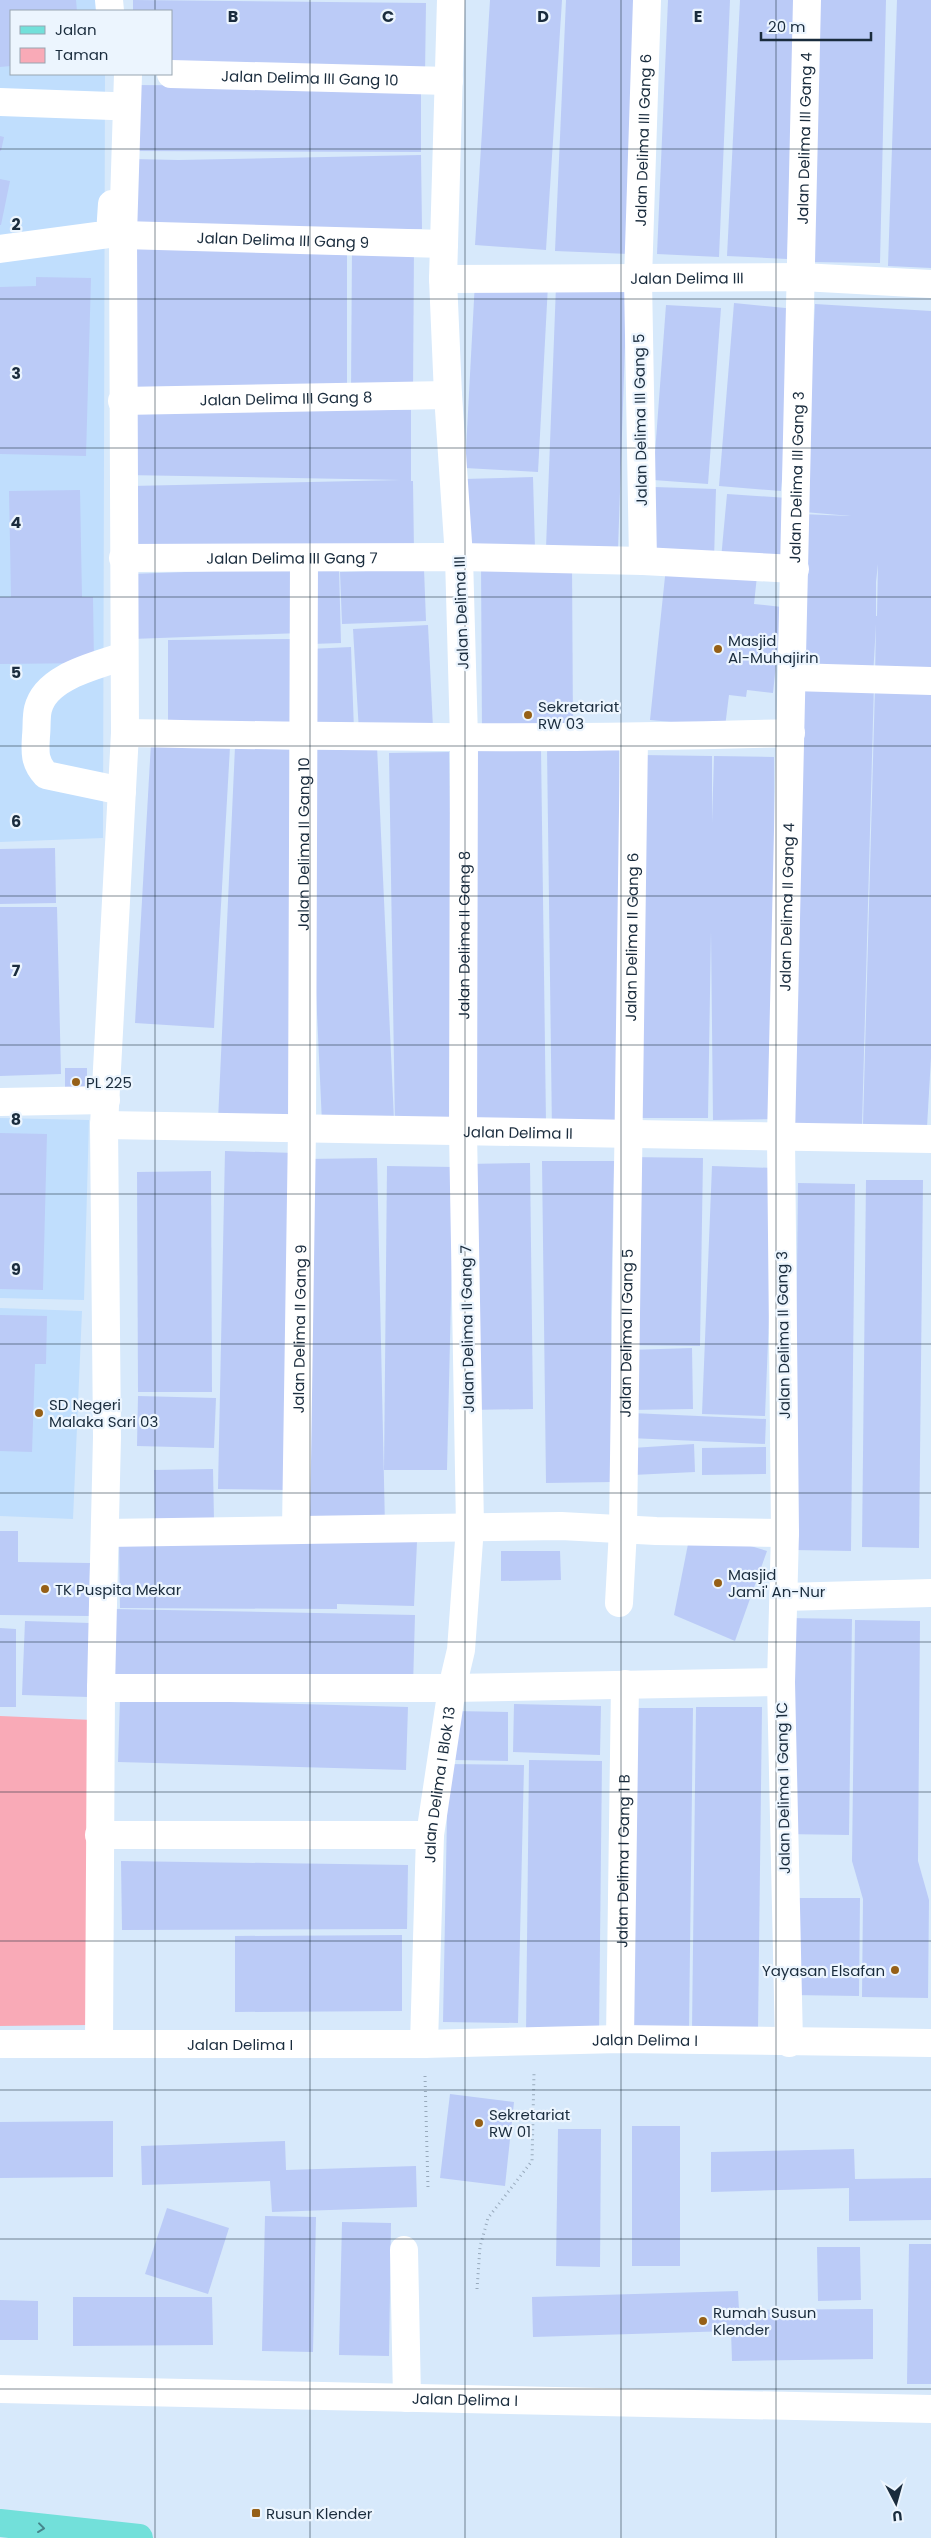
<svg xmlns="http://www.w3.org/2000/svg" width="931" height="2538" font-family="Poppins,sans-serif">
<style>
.built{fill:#c0defd}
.green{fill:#f9aab7}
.building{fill:#bbcbf7;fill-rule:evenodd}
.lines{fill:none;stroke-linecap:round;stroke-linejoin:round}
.path{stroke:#98aabc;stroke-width:3;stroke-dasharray:1 4;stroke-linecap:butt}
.minor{stroke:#fff;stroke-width:28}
.major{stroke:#72e0da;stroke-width:28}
.oneway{stroke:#46868c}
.grid{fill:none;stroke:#1a2c3d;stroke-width:1;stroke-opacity:0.55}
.poi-dot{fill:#966017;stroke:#ecf5fe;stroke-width:2}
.labels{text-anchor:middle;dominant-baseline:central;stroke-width:4.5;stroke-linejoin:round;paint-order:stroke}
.street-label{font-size:15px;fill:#1a2c3d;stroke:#ecf5fe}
.poi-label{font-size:15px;fill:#1a2c3d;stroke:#ecf5fe;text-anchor:start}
.grid-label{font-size:16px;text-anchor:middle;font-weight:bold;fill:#1a2c3d;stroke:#ecf5fe;stroke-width:4.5;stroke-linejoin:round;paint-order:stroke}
</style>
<rect width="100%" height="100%" fill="#d7e9fb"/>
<g class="built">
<path d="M0,0H106L105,11H11V74H105L103,838L0,842Z"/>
<path d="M0,1118L89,1120L84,1300L0,1298Z"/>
<path d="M0,1308L82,1311L73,1519L0,1516Z"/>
</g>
<path class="green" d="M0,1716L93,1720L89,2025L0,2026Z"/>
<g class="building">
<path d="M0,0H76L77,11H11V66L0,67Z"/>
<path d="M133,0L426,3L425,75L171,71V11H133Z"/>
<path d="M490,0H562L546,250L475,245Z"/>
<path d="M566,0H640L629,254L555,251Z"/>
<path d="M668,0H730L719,257L657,254Z"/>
<path d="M740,0H799L787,259L727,256Z"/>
<path d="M817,0H886L880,263L811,262Z"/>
<path d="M897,0H931V268L888,266Z"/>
<path d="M130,85L421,87V152L130,151Z"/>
<path d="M0,136L4,137L1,151H0Z"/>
<path d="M421,155L422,229L305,230L130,228L133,159L178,160Z"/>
<path d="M0,179L10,181L1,225H0Z"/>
<path d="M347,243V396L131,398L129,244Z"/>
<path d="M352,247H414L413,394L351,393Z"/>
<path d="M36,277L91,278L86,456L0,454V287L36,286Z"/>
<path d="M475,281L548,285L538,472L465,468Z"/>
<path d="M556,286L627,288L618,550L546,548Z"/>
<path d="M734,303L796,309L781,491L719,486Z"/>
<path d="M815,304L931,311V678H875L876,624L873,677L796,674L800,514L851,516L804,512ZM878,564L877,616H876V582Z"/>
<path d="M666,305L721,308L708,484L653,480Z"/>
<path d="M128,403L411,410V481H413L414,551L132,556L131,486L401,480L125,475Z"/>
<path d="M533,477L535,549L466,551L464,479Z"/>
<path d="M654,487L716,489L714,560L652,558Z"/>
<path d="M80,490L82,597H93L94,663L0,664V597H11L9,491Z"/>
<path d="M727,494L788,498L783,565L721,559Z"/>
<path d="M572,562L573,733L482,734L481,563Z"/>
<path d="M666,567L757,576L754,604L782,607L773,693L747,690L746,697L729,695L725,727L650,720Z"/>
<path d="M297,568L300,633L132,639L130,574Z"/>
<path d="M339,568L341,643L311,644L308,569Z"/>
<path d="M424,569L426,621L342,624L340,572Z"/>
<path d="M428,625L433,728L359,732L353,629Z"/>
<path d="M300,639V731L168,732V640Z"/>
<path d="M351,647L354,731L313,732L309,649Z"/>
<path d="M796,681L874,683L862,1126L783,1123Z"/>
<path d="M875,687L931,688V1058L927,1127L863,1124Z"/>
<path d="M151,743L230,747L214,1028L135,1023Z"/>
<path d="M377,746L394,1120L322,1123L305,750Z"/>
<path d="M235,747L300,750L289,1124L218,1121Z"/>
<path d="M619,747L625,1130L552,1132L547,748Z"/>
<path d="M541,748L546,1123H474L469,749Z"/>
<path d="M449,752L455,1125L395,1126L389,753Z"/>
<path d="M641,755L712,756V823L714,756L774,757L776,1119L713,1120L711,931L708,1118H637Z"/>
<path d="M55,848L56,903L0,904V849Z"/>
<path d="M0,907H57L61,1074L0,1076Z"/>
<rect x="65" y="1068" width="22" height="28"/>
<path d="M0,1133L47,1134L43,1290L0,1289Z"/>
<path d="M225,1151L295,1153L288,1490L218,1489Z"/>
<path d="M629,1157L703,1158L700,1346L626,1345Z"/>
<path d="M377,1158L385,1527L307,1529L306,1159Z"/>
<path d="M542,1161H614L611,1316L612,1482L546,1483Z"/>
<path d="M530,1163L533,1409L468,1410L465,1164Z"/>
<path d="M387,1166L454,1167L447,1470H384Z"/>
<path d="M712,1166L775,1168L765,1416L702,1414Z"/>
<path d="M211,1171L212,1392H138L137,1172Z"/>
<path d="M866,1180H923L919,1548L862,1547Z"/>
<path d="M798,1183L855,1184L851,1551L794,1550Z"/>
<path d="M0,1315L47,1316L46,1364H35L32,1452L0,1451Z"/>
<path d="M692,1348L693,1409L631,1410L629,1350Z"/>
<path d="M138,1396L216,1398L214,1448L137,1446Z"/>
<path d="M632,1413L766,1419L765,1444L630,1438Z"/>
<path d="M694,1444L695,1472L633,1475L632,1448Z"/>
<path d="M766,1447V1474L702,1475V1448Z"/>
<path d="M213,1469L214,1520L155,1521L154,1470Z"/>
<path d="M0,1531H18V1562L90,1563L89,1616L0,1615Z"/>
<path d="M689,1539L744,1544L767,1551L735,1641L674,1615Z"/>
<path d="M119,1540L417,1542L414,1606L337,1604V1609L120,1608Z"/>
<path d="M501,1551H560L561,1580L501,1581Z"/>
<path d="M114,1609L415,1615L413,1686L113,1681Z"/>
<path d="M786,1618L852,1619L849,1835L783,1834Z"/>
<path d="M855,1620L920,1621L918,1861L929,1900L928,1998L862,1997L863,1899L852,1861Z"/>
<path d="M25,1621L90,1623L88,1697L22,1695Z"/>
<path d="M0,1628L16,1629V1707H0Z"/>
<path d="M120,1699L408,1707L406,1770L118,1762Z"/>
<path d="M514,1704L601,1706L600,1755L513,1752Z"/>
<path d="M696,1707H762L758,2030L692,2029Z"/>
<path d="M628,1708H693L689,2031L624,2030Z"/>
<path d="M455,1711L508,1712V1761L454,1760Z"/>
<path d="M529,1760L602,1761L599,2035L526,2034Z"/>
<path d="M448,1764L524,1765L518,2023L443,2022Z"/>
<path d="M121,1861L408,1865L407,1929L122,1930Z"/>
<path d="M794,1898H860L859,1996L793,1995Z"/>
<path d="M402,1935V2011L235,2012V1936Z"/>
<path d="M450,2094L514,2102L505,2186L440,2178Z"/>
<path d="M113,2121V2177L0,2178V2122Z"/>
<rect x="632" y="2126" width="48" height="140"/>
<path d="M558,2129H601L600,2267L556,2266Z"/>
<path d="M285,2141L286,2170L416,2166L417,2207L272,2212L270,2181L142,2185L141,2146Z"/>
<path d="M854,2149L855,2179L931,2178V2220L849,2221V2188L711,2192V2152Z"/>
<path d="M167,2208L229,2228L208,2294L145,2274Z"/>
<path d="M265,2216L316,2217L313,2352L262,2351Z"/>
<path d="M342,2222L391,2223L389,2356L339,2355Z"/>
<path d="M909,2244H931V2384H907Z"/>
<path d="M817,2247H860L861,2300L818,2301Z"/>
<path d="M738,2291L739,2310L873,2309V2359L732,2361L731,2331L533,2337L532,2297Z"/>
<path d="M73,2297H212L213,2345L73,2346Z"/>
<path d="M0,2300L38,2301V2340H0Z"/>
</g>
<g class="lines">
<g class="path">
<path d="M425,2076L428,2188"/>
<path d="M477,2289L480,2247L488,2218L532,2161L534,2073"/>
</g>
<g class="minor">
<path d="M109,0L110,11"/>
<path id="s1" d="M171,74L449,81"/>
<path d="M0,102L112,106"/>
<path id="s2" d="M123,235L444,244"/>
<path d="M0,249L110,234L112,204"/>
<path id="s3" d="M443,279L802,277L931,284"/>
<path id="s4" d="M122,401L448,395"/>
<path id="s5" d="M123,558L459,557L643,561L795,569"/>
<path id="s6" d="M643,561L638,279L647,0"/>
<path d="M792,677L931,681"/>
<path d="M125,733C348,737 569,740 791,733"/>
<path d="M122,791L46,775C34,762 35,752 36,736C37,727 36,717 38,709C46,676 96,666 124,656"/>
<path d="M0,1102L106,1100"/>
<path id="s7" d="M104,1125L931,1139"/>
<path id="s8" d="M296,1530L302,1129L304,558"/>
<path d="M105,1533L561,1526L656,1531L785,1533"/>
<path d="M784,1597L931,1593"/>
<path id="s9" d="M619,1603L623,1530L634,738"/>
<path d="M101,1688H452L781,1682"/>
<path d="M99,1835H430"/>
<path id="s10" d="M620,2039L625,1684"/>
<path id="s11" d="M789,2043L781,1682L785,1533L781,1137L807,0"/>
<path id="s12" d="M0,2044H424L620,2039L931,2043"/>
<path d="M99,2044L101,1688L107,1437L104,1125L125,733L123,235L128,74"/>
<path id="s13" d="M424,2044L430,1835L452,1688L461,1650L470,1527L463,1131L464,739L459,557L448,395L443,279L451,0"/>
<path d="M404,2250L407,2398"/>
<path id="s14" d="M0,2389L931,2409"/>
</g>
<path class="major" d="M0,2523L139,2538"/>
</g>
<defs><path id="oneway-chevron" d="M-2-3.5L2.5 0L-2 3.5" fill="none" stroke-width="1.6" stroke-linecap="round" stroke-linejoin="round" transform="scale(1.25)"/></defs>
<use class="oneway" href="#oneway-chevron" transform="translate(41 2528) rotate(7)"/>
<path class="grid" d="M155,0V11M310,0V2538M465,0V2538M621,0V2538M776,0V2538M155,74V2538M0,149H931M0,299H931M0,448H931M0,597H931M0,746H931M0,896H931M0,1045H931M0,1194H931M0,1344H931M0,1493H931M0,1642H931M0,1792H931M0,1941H931M0,2090H931M0,2239H931M0,2389H931"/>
<g class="poi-dot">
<circle cx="718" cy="649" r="5"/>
<circle cx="528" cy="715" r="5"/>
<circle cx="76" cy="1082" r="5"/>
<circle cx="39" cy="1413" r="5"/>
<circle cx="718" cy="1583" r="5"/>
<circle cx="45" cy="1589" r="5"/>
<circle cx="895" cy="1970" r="5"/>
<circle cx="479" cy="2123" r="5"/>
<circle cx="703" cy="2321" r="5"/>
<rect x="251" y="2508" width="10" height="10" rx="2.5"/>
</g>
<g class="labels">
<g class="street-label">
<text stroke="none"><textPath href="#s1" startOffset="139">Jalan Delima III Gang 10</textPath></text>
<text stroke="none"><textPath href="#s11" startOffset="1905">Jalan Delima III Gang 4</textPath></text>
<text stroke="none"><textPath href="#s6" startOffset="421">Jalan Delima III Gang 6</textPath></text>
<text stroke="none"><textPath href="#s2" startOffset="160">Jalan Delima III Gang 9</textPath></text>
<text stroke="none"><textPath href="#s3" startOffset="244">Jalan Delima III</textPath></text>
<text stroke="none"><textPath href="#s4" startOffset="164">Jalan Delima III Gang 8</textPath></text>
<text transform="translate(640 420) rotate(-91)">Jalan Delima III Gang 5</text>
<text stroke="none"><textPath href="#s11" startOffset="1566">Jalan Delima III Gang 3</textPath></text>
<text stroke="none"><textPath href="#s5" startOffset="169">Jalan Delima III Gang 7</textPath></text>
<text transform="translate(461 613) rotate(-92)">Jalan Delima III</text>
<text stroke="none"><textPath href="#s8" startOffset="686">Jalan Delima II Gang 10</textPath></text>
<text stroke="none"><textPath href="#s11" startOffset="1136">Jalan Delima II Gang 4</textPath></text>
<text stroke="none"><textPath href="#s13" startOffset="1112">Jalan Delima II Gang 8</textPath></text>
<text stroke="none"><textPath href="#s9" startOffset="666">Jalan Delima II Gang 6</textPath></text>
<text stroke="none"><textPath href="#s7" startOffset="414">Jalan Delima II</textPath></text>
<text stroke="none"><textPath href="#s8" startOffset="201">Jalan Delima II Gang 9</textPath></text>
<text transform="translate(467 1329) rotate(-91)">Jalan Delima II Gang 7</text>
<text stroke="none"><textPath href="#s9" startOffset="270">Jalan Delima II Gang 5</textPath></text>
<text transform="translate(783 1335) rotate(-91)">Jalan Delima II Gang 3</text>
<text stroke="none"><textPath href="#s13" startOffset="260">Jalan Delima I Blok 13</textPath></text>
<text transform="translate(783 1788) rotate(-91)">Jalan Delima I Gang 1C</text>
<text stroke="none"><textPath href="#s10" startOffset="178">Jalan Delima I Gang 1 B</textPath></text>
<text stroke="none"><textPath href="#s12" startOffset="645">Jalan Delima I</textPath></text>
<text stroke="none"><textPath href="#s12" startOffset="240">Jalan Delima I</textPath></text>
<text stroke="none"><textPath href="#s14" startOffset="465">Jalan Delima I</textPath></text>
</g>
<g class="poi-label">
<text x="728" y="640">Masjid<tspan x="728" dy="17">Al-Muhajirin</tspan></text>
<text x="538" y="706">Sekretariat<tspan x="538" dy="17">RW 03</tspan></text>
<text x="86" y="1082">PL 225</text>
<text x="49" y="1404">SD Negeri<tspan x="49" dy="17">Malaka Sari 03</tspan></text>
<text x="728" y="1574">Masjid<tspan x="728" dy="17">Jami' An-Nur</tspan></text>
<text x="55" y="1589">TK Puspita Mekar</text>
<text x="885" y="1970" text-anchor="end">Yayasan Elsafan</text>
<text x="489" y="2114">Sekretariat<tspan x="489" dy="17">RW 01</tspan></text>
<text x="713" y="2312">Rumah Susun<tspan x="713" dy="17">Klender</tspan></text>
<text x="266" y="2513">Rusun Klender</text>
</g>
</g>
<g class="grid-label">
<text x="233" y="22">B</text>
<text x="388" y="22">C</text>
<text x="543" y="22">D</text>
<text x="698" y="22">E</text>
<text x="16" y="230">2</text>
<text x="16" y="379">3</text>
<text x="16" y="528">4</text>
<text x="16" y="678">5</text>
<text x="16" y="827">6</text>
<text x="16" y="976">7</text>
<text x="16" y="1125">8</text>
<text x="16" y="1275">9</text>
</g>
<rect x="10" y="10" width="162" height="65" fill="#ecf5fe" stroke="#98a5b1"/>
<rect x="20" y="26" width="25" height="8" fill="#72e0da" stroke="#98a5b1"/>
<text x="55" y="35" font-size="15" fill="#1a2c3d">Jalan</text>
<rect x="20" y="48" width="25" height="15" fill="#f9aab7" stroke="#98a5b1"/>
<text x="55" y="60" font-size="15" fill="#1a2c3d">Taman</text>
<g transform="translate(896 2503) rotate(174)" stroke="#ecf5fe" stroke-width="4" paint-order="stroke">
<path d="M0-4L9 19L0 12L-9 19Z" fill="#1a2c3d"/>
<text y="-8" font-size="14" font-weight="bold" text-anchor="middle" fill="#1a2c3d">U</text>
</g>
<path d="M761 32v8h110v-8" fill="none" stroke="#1a2c3d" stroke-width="2.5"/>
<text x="768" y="32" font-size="15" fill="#1a2c3d" stroke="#ecf5fe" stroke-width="4" paint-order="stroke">20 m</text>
</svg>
